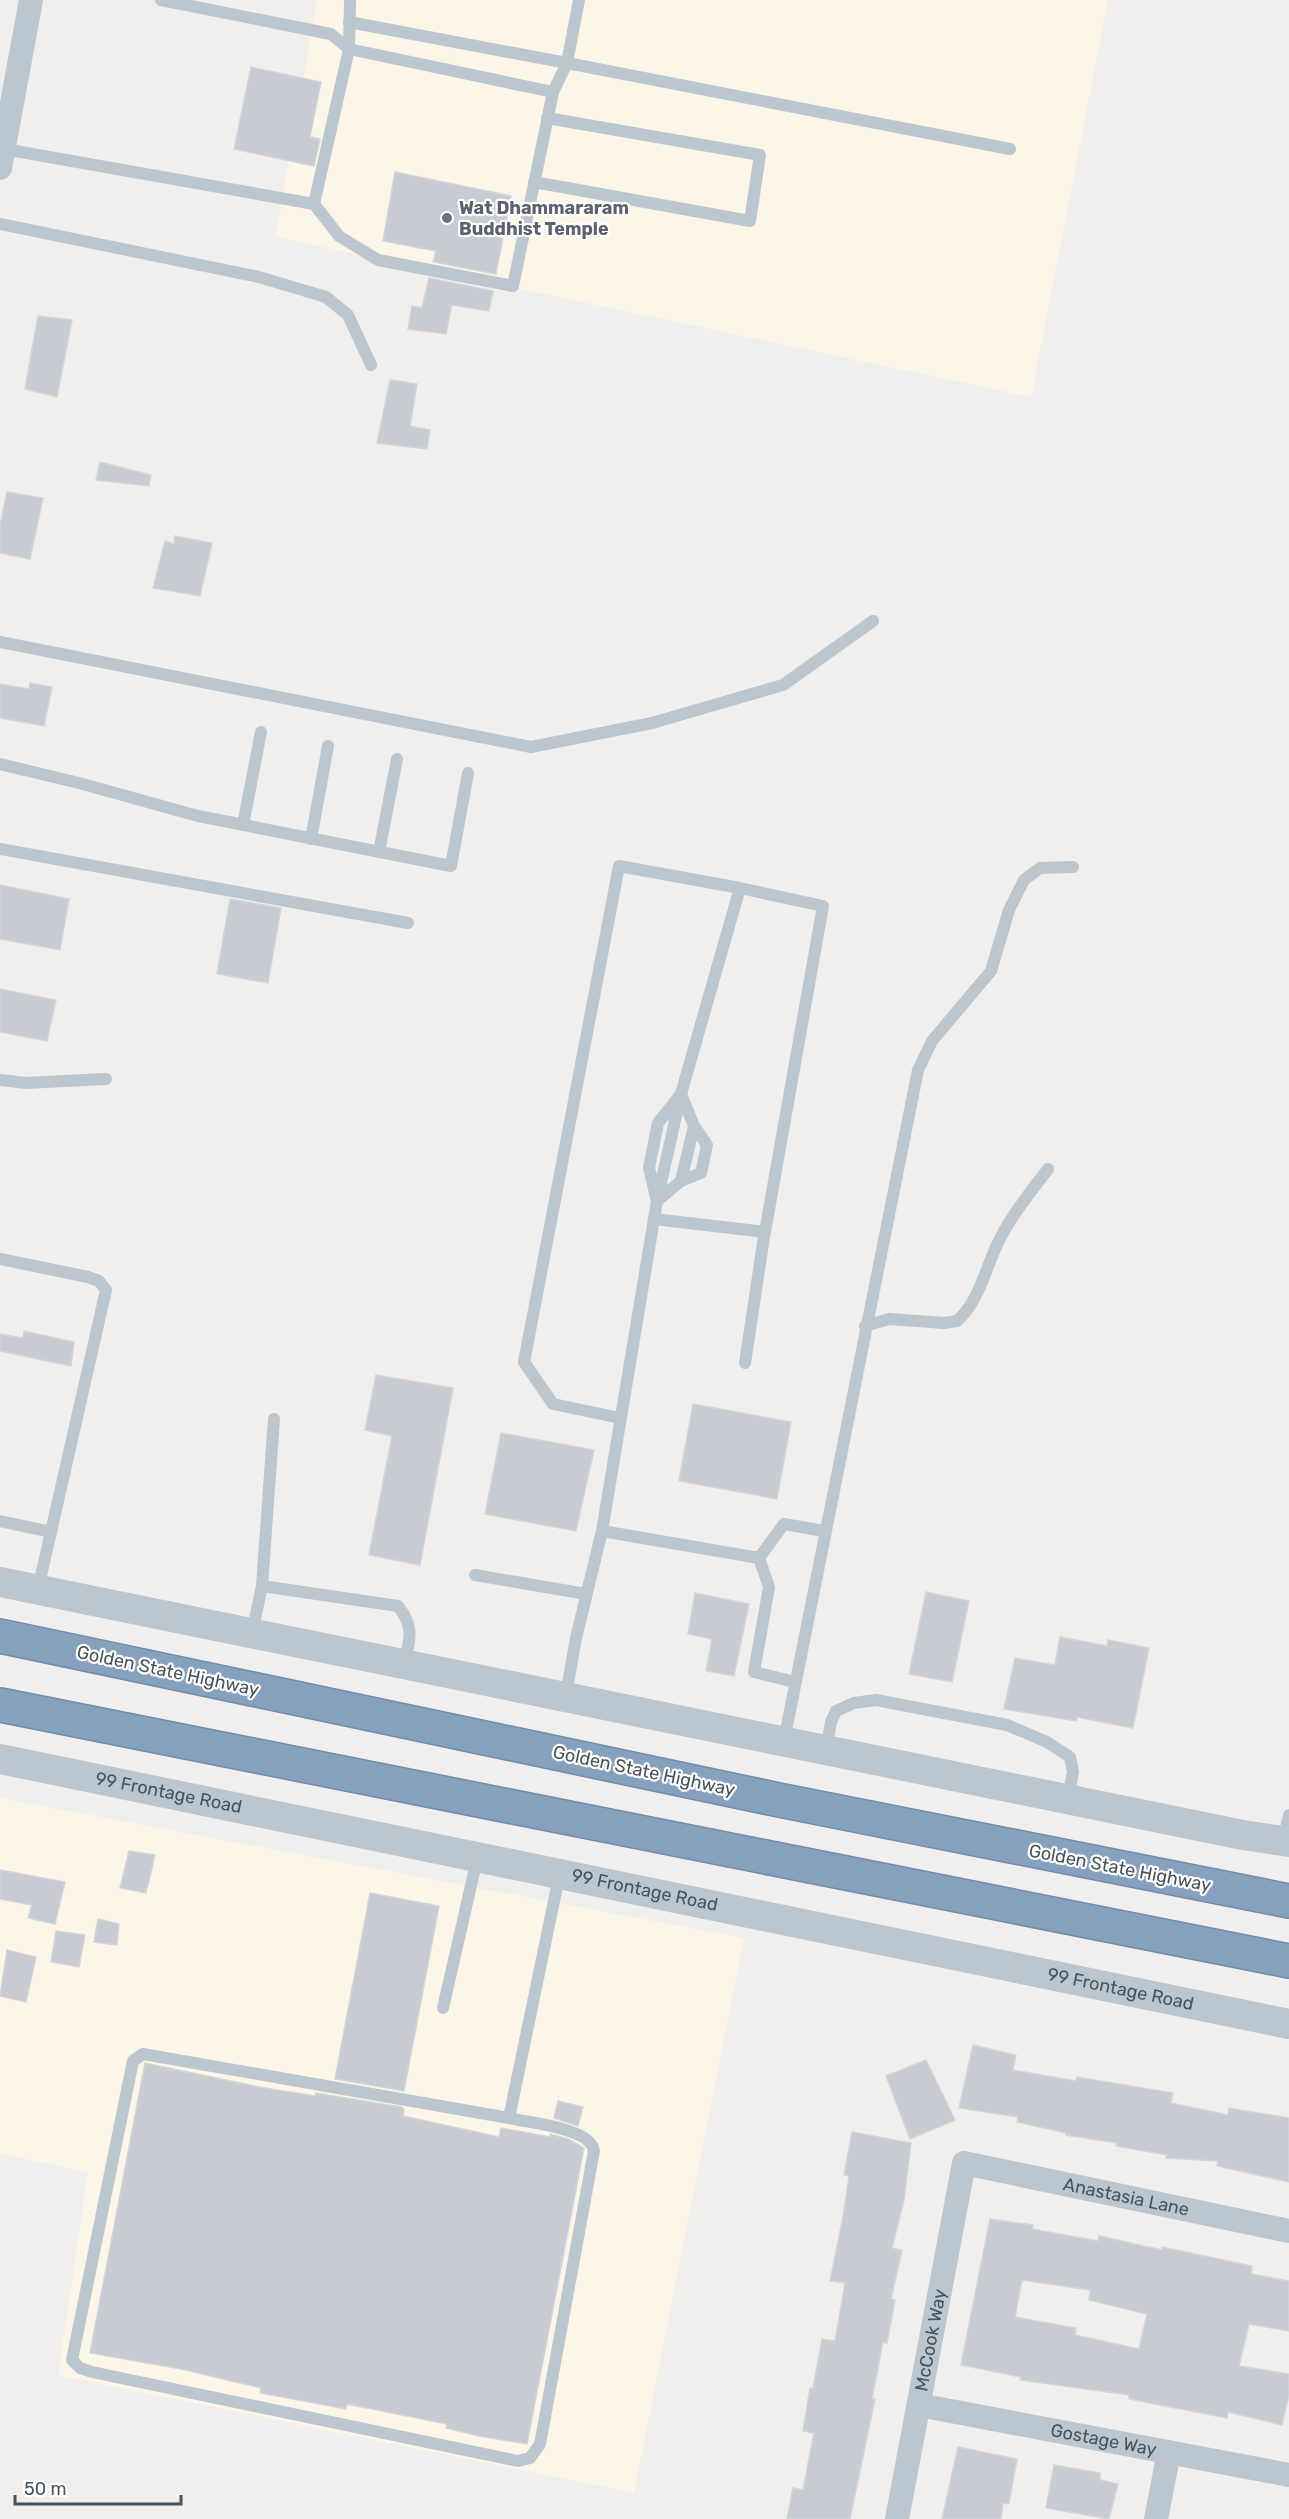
<svg xmlns="http://www.w3.org/2000/svg" width="1289" height="2519" font-family="Rubik,sans-serif">
<style>
.commercial{fill:#fcf6e8}
.building{fill:#c8cbd1;stroke:#d2d5da;stroke-width:1.5;fill-rule:evenodd}
.lines{fill:none;stroke-linecap:round;stroke-linejoin:round}
.motorway-casing{stroke:#718caa;stroke-width:36}
.service{stroke:#bcc6ce;stroke-width:12}
.minor{stroke:#bcc6ce;stroke-width:24}
.tertiary{stroke:#bcc6ce;stroke-width:30}
.motorway{stroke:#86a1be;stroke-width:33}
.worship-dot{fill:#6b7280;stroke:#fff;stroke-width:2}
.labels{text-anchor:middle;dominant-baseline:central;stroke-width:4.5;stroke-linejoin:round;paint-order:stroke}
.worship-label{font-size:18px;font-weight:bold;fill:#5b616d;stroke:#fff;text-anchor:start}
.street-label{font-size:18px;fill:#46525c;stroke:#fff}
</style>
<rect width="100%" height="100%" fill="#f1eeee"/>
<g class="commercial">
<path d="M317,0H1108L1031,397L276,237Z"/>
<path d="M0,1798L744,1938L634,2493L58,2375L88,2173L0,2153Z"/>
</g>
<g class="building">
<path d="M251,67L321,82L310,137L320,139L314,166L234,149Z"/>
<path d="M395,172L511,196L496,274L433,262L436,251L383,241Z"/>
<path d="M429,278L493,291L489,311L452,305L446,334L408,329L412,306L422,308Z"/>
<path d="M38,316L72,320L57,397L25,389Z"/>
<path d="M390,380L417,384L410,426L430,430L427,449L377,443Z"/>
<path d="M100,462L151,475L149,486L96,480Z"/>
<path d="M7,492L43,498L30,559L0,553V525Z"/>
<path d="M175,536L212,543L200,596L153,588L165,541L174,544Z"/>
<path d="M30,683L52,687L44,726L0,718V684L29,689Z"/>
<path d="M0,885L69,899L60,950L0,939Z"/>
<path d="M230,899L281,908L268,983L217,974Z"/>
<path d="M0,989L56,1000L47,1041L0,1032Z"/>
<path d="M24,1331L74,1342L71,1366L0,1351V1334L23,1338Z"/>
<path d="M376,1375L453,1388L420,1565L369,1555L392,1436L365,1430Z"/>
<path d="M693,1404L791,1422L777,1499L679,1481Z"/>
<path d="M501,1433L594,1450L576,1531L485,1514Z"/>
<path d="M926,1592L969,1601L952,1682L909,1674Z"/>
<path d="M695,1593L749,1604L734,1676L706,1671L712,1639L688,1634Z"/>
<path d="M1060,1637L1107,1646L1108,1640L1149,1648L1133,1728L1077,1717L1076,1721L1004,1709L1015,1658L1055,1665Z"/>
<path d="M129,1851L155,1855L146,1893L120,1888Z"/>
<path d="M0,1870L65,1882L55,1924L28,1918L32,1905L0,1899Z"/>
<path d="M370,1893L439,1906L404,2091L335,2079Z"/>
<path d="M98,1919L119,1924L117,1945L94,1942Z"/>
<path d="M56,1931L85,1935L79,1967L51,1962Z"/>
<path d="M7,1950L36,1957L26,2002L0,1996Z"/>
<path d="M973,2045L1016,2055L1013,2070L1076,2081L1077,2077L1173,2093L1171,2103L1228,2115L1229,2108L1289,2118V2182L1217,2166L1218,2161L1166,2158L1167,2155L1116,2146L1117,2143L1066,2135V2133L1017,2122L1018,2117L959,2108Z"/>
<path d="M926,2060L955,2120L910,2139L886,2076Z"/>
<path d="M145,2063L259,2087L315,2096L316,2093L401,2107L404,2110L403,2116L499,2137L501,2128L550,2137V2134L568,2139L584,2148L527,2444L479,2436L446,2428L447,2424L347,2404L346,2409L260,2393L261,2388L181,2369L90,2353Z"/>
<path d="M558,2101L583,2107L578,2126L554,2118Z"/>
<path d="M852,2132L911,2143L904,2200L892,2248L902,2250L891,2299L895,2300L887,2343L883,2342L872,2399H875L850,2519H787L793,2488L803,2490L814,2433L803,2431L810,2388H813L822,2339L835,2341L845,2283L830,2281L843,2217L849,2176L844,2175Z"/>
<path d="M990,2219L1033,2225L1032,2229L1098,2241L1099,2236L1162,2250V2247L1252,2266L1251,2274L1289,2281V2331L1249,2324L1239,2366L1289,2374V2395L1282,2425L1228,2412L1227,2418L1129,2399V2395L1020,2380L1021,2377L961,2365ZM1022,2280L1090,2290L1089,2300L1147,2314L1139,2349L1075,2335L1076,2328L1015,2317Z"/>
<path d="M958,2447L1017,2459L1009,2504L1003,2503L1001,2519H942Z"/>
<path d="M1054,2465L1100,2473V2480L1118,2484L1109,2519L1046,2508Z"/>
</g>
<g class="lines">
<defs>
<g id="motorway">
<path d="M0,1636L779,1800L1289,1901"/>
<path d="M0,1705L1289,1961"/>
</g>
</defs>
<use href="#motorway" class="motorway-casing"/>
<g class="service">
<path d="M349,22L567,63L579,0"/>
<path d="M553,92L567,63L1010,149"/>
<path d="M4,149L314,204L339,236L378,260L513,286L553,92L349,49L331,34L161,0"/>
<path d="M534,182L750,221L760,155L547,118"/>
<path d="M314,204L349,49L350,0"/>
<path d="M0,224L259,277L326,297L348,315L371,365"/>
<path d="M0,642L531,747L652,723L783,685L873,621"/>
<path d="M0,764L79,783L198,816L451,866L468,773"/>
<path d="M243,825L261,732"/>
<path d="M311,839L328,746"/>
<path d="M0,849L408,923"/>
<path d="M379,852L397,759"/>
<path d="M0,1080L26,1083L106,1079"/>
<path d="M681,1181L701,1173L707,1145L694,1126"/>
<path d="M654,1219L765,1232L823,906L740,888"/>
<path d="M0,1259L88,1277L99,1281L106,1290L38,1589"/>
<path d="M865,1326L889,1319L944,1323L957,1321C979,1301 984,1273 996,1247C1009,1218 1029,1194 1048,1169"/>
<path d="M745,1363L765,1230"/>
<path d="M620,1418L553,1404L524,1362L619,866L740,888L681,1094L694,1126L681,1181L657,1201"/>
<path d="M0,1521L51,1532"/>
<path d="M602,1531L759,1558"/>
<path d="M759,1558L769,1587L754,1672L795,1682"/>
<path d="M759,1558L784,1524L824,1531"/>
<path d="M475,1575L586,1594"/>
<path d="M262,1586L398,1606C415,1628 410,1639 404,1664"/>
<path d="M252,1633L262,1586L274,1419"/>
<path d="M566,1695L576,1638L602,1531L657,1201L649,1168L658,1123L681,1094L657,1201"/>
<path d="M784,1741L918,1070L932,1041L991,971L1009,910L1024,880L1040,868L1073,867"/>
<path d="M826,1750L831,1722L836,1711L854,1703L876,1700L1007,1725L1047,1742L1070,1757L1073,1772L1068,1798"/>
<path d="M1283,1841L1289,1815"/>
<path d="M443,2008L478,1855"/>
<path d="M509,2118C530,2123 591,2128 594,2151L540,2444L530,2458L518,2461L92,2372L80,2368L72,2360L133,2061L143,2054L509,2118L560,1872"/>
</g>
<g class="minor">
<path d="M0,168L31,0"/>
<path id="s1" d="M919,2405L1289,2475"/>
<path id="s2" d="M897,2519L964,2163L1289,2231"/>
<path d="M1156,2519L1169,2452"/>
</g>
<g class="tertiary">
<path d="M0,1582L1243,1835L1289,1842"/>
<path id="s3" d="M0,1759C430,1844 859,1935 1289,2024"/>
</g>
<use href="#motorway" class="motorway"/>
</g>
<circle class="worship-dot" cx="447" cy="218" r="6"/>
<g class="labels">
<g class="worship-label">
<text x="459" y="208">Wat Dhammararam<tspan x="459" dy="21">Buddhist Temple</tspan></text>
</g>
<g class="street-label">
<text transform="translate(168 1671) rotate(12)">Golden State Highway</text>
<text transform="translate(644 1771) rotate(12)">Golden State Highway</text>
<text stroke="none"><textPath href="#s3" startOffset="172">99 Frontage Road</textPath></text>
<text transform="translate(1120 1868) rotate(11)">Golden State Highway</text>
<text stroke="none"><textPath href="#s3" startOffset="658">99 Frontage Road</textPath></text>
<text stroke="none"><textPath href="#s3" startOffset="1144">99 Frontage Road</textPath></text>
<text stroke="none"><textPath href="#s2" startOffset="528">Anastasia Lane</textPath></text>
<text stroke="none"><textPath href="#s2" startOffset="182">McCook Way</textPath></text>
<text stroke="none"><textPath href="#s1" startOffset="188">Gostage Way</textPath></text>
</g>
</g>
<path d="M15 2495v9h166v-9" fill="none" stroke="#46525c" stroke-width="3"/>
<text x="24" y="2495" font-size="18" fill="#46525c" stroke="#ffffff" stroke-width="4.5" paint-order="stroke">50 m</text>
</svg>
